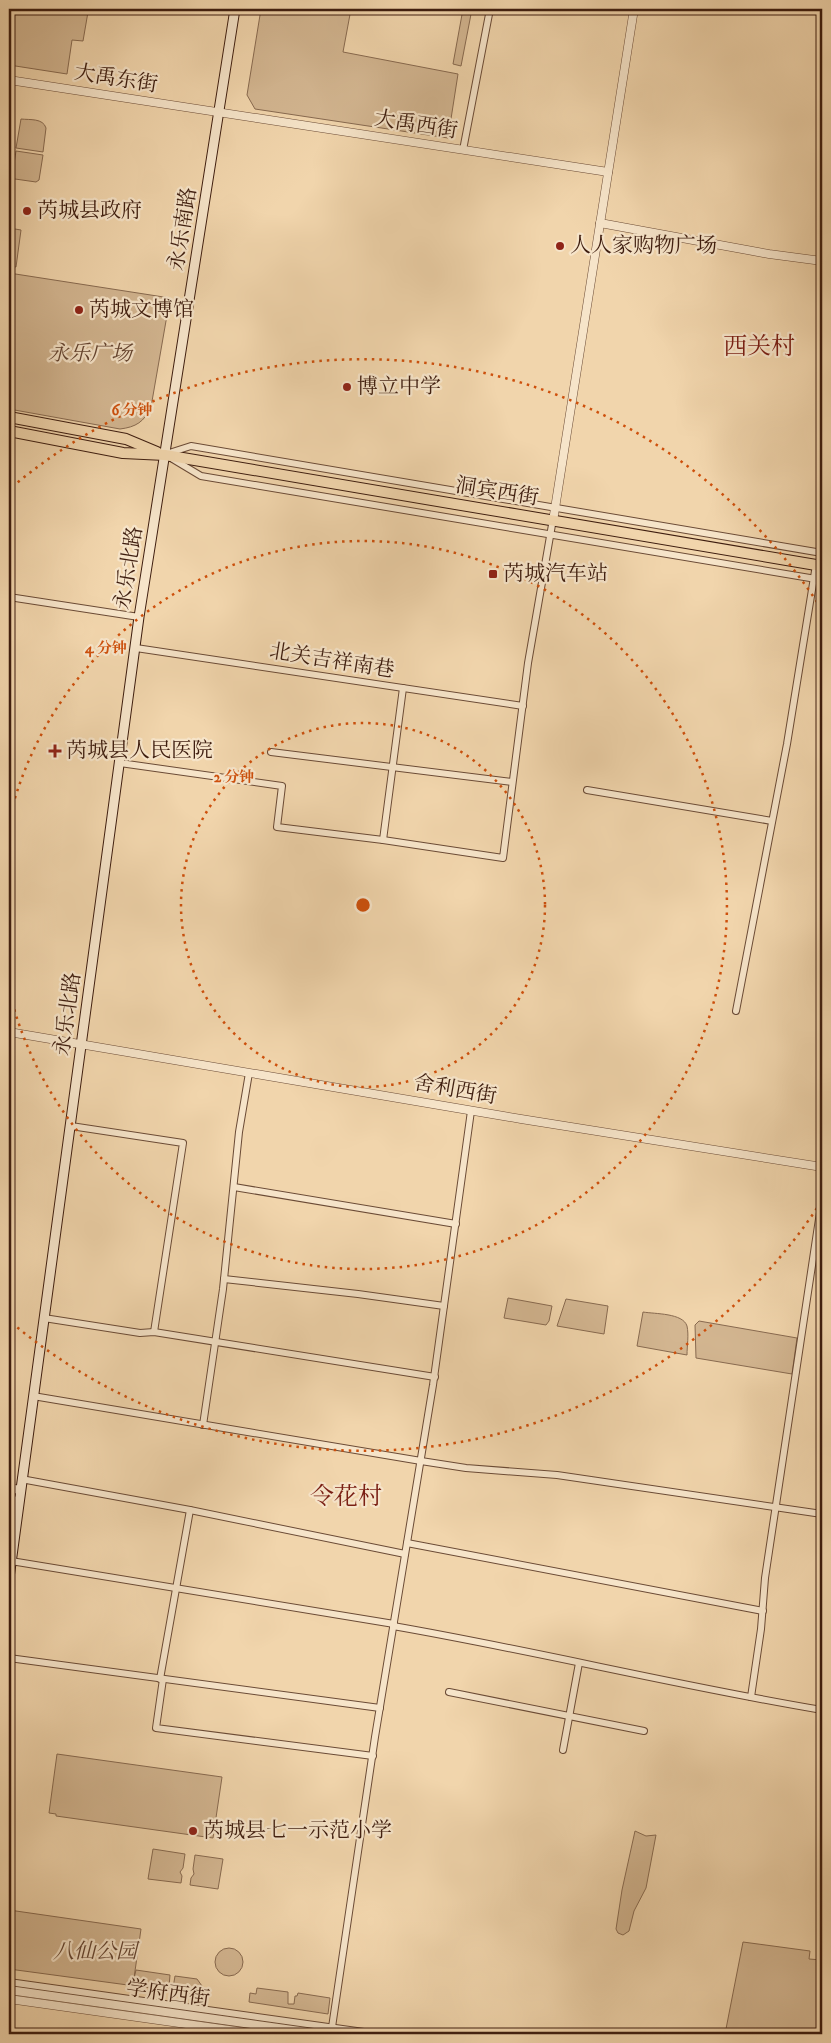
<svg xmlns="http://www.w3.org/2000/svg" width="831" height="2043" font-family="'IM FELL DW Pica','Noto Serif SC',serif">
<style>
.green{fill:#d3b691;stroke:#886a50}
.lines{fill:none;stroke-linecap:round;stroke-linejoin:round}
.minor-casing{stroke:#6b4b36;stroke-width:8}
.tertiary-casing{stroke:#6b4b36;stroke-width:9}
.secondary-casing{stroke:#3e1d0f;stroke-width:11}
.primary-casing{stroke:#3e1d0f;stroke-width:12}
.minor{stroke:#f6e4c9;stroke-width:6}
.tertiary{stroke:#f6e4c9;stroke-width:8}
.secondary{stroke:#f6e4c9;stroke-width:9}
.primary{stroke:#f1d5ac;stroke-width:10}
.ring{fill:none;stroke:#ce500c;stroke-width:2.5;stroke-dasharray:2.5 5}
.poi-dot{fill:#8f2418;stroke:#f6e4c9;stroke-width:2}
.labels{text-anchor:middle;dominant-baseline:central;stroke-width:4.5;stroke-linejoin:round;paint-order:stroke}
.street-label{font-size:21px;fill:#3e1d0f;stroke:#f6e4c9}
.poi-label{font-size:21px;fill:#3e1d0f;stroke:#f6e4c9;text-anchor:start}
.park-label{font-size:21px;font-style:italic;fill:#634330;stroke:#f6e4c9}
.quarter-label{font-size:24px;fill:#7a1f14;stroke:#f6e4c9}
.centre{fill:#ce500c;stroke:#f6e4c9;stroke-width:2.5}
.ring-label{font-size:15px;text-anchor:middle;font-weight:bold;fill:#ce500c;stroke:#f6e4c9;stroke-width:4.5;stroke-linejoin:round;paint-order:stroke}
</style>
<rect width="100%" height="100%" fill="#f1d5ac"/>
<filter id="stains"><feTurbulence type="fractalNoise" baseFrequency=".004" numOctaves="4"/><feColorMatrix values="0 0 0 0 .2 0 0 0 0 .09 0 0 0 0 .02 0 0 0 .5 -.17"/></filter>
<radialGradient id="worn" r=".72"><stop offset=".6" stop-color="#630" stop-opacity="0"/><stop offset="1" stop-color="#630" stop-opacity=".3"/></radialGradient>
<g class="green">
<path d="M9,9H70L88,12L83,41L72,40L67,74L9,65Z"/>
<path d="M261,9H351L343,52L458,74L448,138L255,109L247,95Z"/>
<path d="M463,9H472L461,66L453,64Z"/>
<path d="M21,119C30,120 43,118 46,128L43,152L16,148Z"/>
<path d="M16,151L43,155L39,180L36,182L15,179L12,177Z"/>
<path d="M9,228L21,230L16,267L9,266Z"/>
<path d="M9,273L170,298L151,407C144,422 136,427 120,429L9,409Z"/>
<path d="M508,1298L552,1306L549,1321L546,1325L504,1318Z"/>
<path d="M566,1299L608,1306L604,1334L557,1326Z"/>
<path d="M643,1312C655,1314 683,1313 687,1326C689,1335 687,1346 687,1355L637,1346Z"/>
<path d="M699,1321L797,1338L792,1374L696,1358L695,1325Z"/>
<path d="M57,1754L222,1777L213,1838L56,1816V1814L49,1813Z"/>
<path d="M635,1831L646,1836L656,1835L646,1888L634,1911L629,1931L623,1935L618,1933L616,1929L622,1890Z"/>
<path d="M153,1849L185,1854L183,1868L180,1872L182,1876L181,1883L148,1879Z"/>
<path d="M195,1855L223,1859L218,1889L190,1885L191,1878L194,1874L193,1869Z"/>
<path d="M9,1910L141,1929L134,1978L136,1970L170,1975L169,1987L173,1988L175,1976L197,1979L202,1986V1995L9,1969Z"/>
<path d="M743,1942L810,1951L809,1959L822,1960V2034H725Z"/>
<circle cx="229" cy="1962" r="14"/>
<path d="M257,1988L288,1992V2004H294L295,1996H297L298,1993L330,1998L328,2014L249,2002L250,1993L256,1994Z"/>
</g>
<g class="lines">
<defs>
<g id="minor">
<path d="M463,150L490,9"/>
<path d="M166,454L191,446L822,553"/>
<path d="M171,458L201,476L822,580"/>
<path d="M9,597L139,617"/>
<path d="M136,648L523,706"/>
<path d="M271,752L512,782"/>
<path d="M120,763L282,786L277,827L383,840L503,858L528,663L553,519"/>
<path d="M587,790L772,821"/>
<path d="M383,840L403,688"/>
<path d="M736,1011L787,744L816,565"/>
<path d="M71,1126L183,1143L154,1332"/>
<path d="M234,1187L456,1224"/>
<path d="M224,1279L358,1294L444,1306"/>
<path d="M44,1318L140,1333L154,1332L435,1377"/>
<path d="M33,1396L421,1461L466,1468L557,1475L822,1514"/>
<path d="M203,1425L223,1289L239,1132L249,1073"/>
<path d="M21,1479L190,1510L405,1554"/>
<path d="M407,1543L763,1611"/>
<path d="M11,1561L394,1624"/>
<path d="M393,1626C537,1651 678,1686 822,1710"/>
<path d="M9,1658L380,1708"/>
<path d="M160,1679L190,1510"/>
<path d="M163,1679L156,1728L373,1756"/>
<path d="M449,1692L644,1731"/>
<path d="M751,1697L761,1629L765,1578L822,1199"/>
<path d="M563,1750L579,1663"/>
<path d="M9,1982L378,2034"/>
<path d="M331,2034L375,1737L433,1385L471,1111"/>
</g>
<g id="tertiary">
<path d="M9,80L608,172"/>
<path d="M600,223L769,254L822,261"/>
<path d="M553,521L634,9"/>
<path d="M9,1032L521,1119L822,1167"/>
<path d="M9,1488L20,1490"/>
<path d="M9,1500L18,1501"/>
<path d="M9,1990L321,2034"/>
<path d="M9,1999L257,2034"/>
</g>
<path id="secondary" d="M9,1578L139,617L235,9"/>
<g id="primary">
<path d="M9,417L126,439L157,452"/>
<path d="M9,431L123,453L165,455L822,566"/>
</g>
</defs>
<use href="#minor" class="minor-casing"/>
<use href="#tertiary" class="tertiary-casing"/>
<use href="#secondary" class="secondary-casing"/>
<use href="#primary" class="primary-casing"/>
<use href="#minor" class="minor"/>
<use href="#tertiary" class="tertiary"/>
<use href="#secondary" class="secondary"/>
<use href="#primary" class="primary"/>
</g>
<g class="ring">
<circle cx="363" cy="905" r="182"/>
<path d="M9 820A364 364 0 1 1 9 990"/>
<path d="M821 1202A546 546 0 0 1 12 1323M12 487A546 546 0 0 1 821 608"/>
</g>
<g class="poi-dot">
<circle cx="27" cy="211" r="5"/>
<circle cx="560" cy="246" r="5"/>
<circle cx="79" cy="310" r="5"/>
<circle cx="347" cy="387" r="5"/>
<rect x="488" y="569" width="10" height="10" rx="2.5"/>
<path d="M52.5 743.5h5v5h5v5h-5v5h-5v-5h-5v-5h5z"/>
<circle cx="193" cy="1831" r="5"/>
</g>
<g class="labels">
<g class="street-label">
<text transform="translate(116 79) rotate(9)">大禹东街</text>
<text transform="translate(416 125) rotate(9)">大禹西街</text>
<text transform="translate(183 229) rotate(-81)">永乐南路</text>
<text transform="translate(497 492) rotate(9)">洞宾西街</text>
<text transform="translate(129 568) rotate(-81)">永乐北路</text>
<text transform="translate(332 661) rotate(9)">北关吉祥南巷</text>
<text transform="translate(68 1014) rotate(-82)">永乐北路</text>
<text transform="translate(455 1090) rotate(10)">舍利西街</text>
<text transform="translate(168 1994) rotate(8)">学府西街</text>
</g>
<g class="poi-label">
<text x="37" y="211">芮城县政府</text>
<text x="570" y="246">人人家购物广场</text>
<text x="89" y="310">芮城文博馆</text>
<text x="357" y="387">博立中学</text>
<text x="503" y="574">芮城汽车站</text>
<text x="66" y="751">芮城县人民医院</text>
<text x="203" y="1831">芮城县七一示范小学</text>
</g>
<g class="park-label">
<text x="90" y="354">永乐广场</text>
<text x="95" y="1952">八仙公园</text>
</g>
<g class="quarter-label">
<text x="759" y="347">西关村</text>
<text x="346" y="1497">令花村</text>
</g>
</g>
<circle cx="363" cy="905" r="8" class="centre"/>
<g class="ring-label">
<text x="132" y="415">6 分钟</text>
<text x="106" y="653">4 分钟</text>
<text x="234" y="782">2 分钟</text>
</g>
<rect width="831" height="2043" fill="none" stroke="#f1d5ac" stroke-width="30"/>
<rect x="10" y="10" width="811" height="2023" fill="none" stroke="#3e1d0f" stroke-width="2.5"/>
<rect x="15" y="15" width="801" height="2013" fill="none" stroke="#3e1d0f"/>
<rect width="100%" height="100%" filter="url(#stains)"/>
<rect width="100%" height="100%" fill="url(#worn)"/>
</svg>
